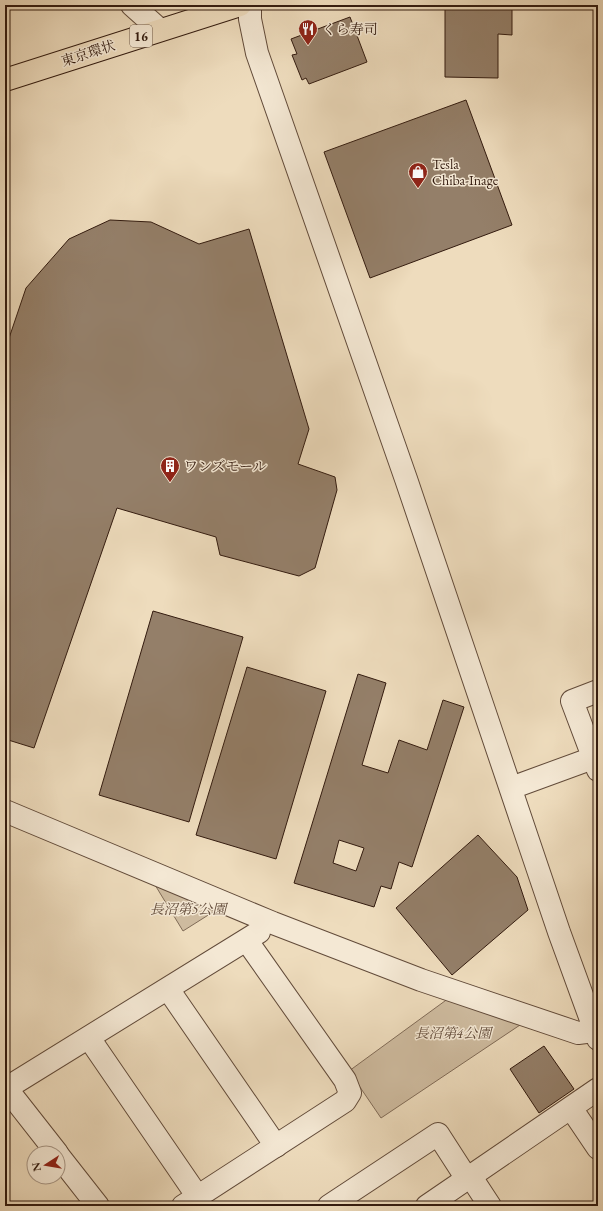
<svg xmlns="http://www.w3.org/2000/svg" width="603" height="1211" font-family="'EB Garamond','Noto Serif JP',serif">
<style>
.green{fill:#cebb9f;stroke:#806b57}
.building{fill:#947f69;stroke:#331b0f;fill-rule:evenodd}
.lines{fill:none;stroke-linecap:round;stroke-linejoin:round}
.minor-casing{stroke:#624b3a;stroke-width:24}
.highway-casing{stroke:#331b0f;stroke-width:24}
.minor{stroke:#f4e8d4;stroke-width:22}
.highway{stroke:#eedcbd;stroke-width:22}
.labels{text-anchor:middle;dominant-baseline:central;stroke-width:3;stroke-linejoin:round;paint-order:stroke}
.shield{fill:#f4e8d4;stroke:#6d584a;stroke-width:1}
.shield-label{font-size:13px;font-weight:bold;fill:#331b0f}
.poi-label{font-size:14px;fill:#331b0f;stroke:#f4e8d4;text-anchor:start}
.street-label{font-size:14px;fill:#331b0f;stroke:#f4e8d4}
.park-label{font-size:14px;font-style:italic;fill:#624b3a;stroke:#f4e8d4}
</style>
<rect width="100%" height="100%" fill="#eedcbd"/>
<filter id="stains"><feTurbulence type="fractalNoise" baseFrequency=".005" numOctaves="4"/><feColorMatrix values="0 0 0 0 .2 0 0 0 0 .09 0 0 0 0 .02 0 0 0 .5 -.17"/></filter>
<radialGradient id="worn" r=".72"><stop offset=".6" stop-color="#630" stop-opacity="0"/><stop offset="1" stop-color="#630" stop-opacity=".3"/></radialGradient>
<g class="green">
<path d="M149,875L221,907L183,931Z"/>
<path d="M449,998L523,1023L381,1118L349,1071Z"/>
</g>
<g class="building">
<path d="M445,5H512V35L498,34V78L445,77Z"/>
<path d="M350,17L367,62L309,84L306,78L302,80L292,55L297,54L291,39Z"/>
<path d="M466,100L512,225L370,278L324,152Z"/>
<path d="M110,220L151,222L199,244L249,229L309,429L298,464L335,477L337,490L315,568L299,576L220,555L216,537L117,508L34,748L5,739V350L26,288L69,239Z"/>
<path d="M153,611L243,637L189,822L99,795Z"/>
<path d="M247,667L326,691L276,859L196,835Z"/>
<path d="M358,674L386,683L362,765L388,773L399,740L427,750L443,700L464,707L412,867L399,862L391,889L381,886L374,907L294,883ZM339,840L364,848L356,871L333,863Z"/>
<path d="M478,835L517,877L528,910L452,975L396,908Z"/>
<path d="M544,1046L574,1089L539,1113L510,1069Z"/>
</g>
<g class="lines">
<defs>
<g id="minor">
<path d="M132,5L160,30"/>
<path d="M250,5V19L257,53L406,479L559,932L598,1039"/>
<path d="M598,691L572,701L598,770"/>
<path d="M511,788L593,758"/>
<path d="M5,811L273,923L421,980L578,1033L594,1031"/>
<path d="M168,989L276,1146"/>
<path d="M89,1038L198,1197"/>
<path d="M6,1088L57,1153"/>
<path d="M5,1089L259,932"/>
<path d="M571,1108L598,1148"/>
<path d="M58,1155L98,1206"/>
<path d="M471,1177L490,1206"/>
<path d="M183,1206L345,1101L350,1093L345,1080L247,941"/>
<path d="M329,1206L438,1134L467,1179"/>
<path d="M427,1206L598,1089"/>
</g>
<path id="highway" d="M5,80L240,5"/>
</defs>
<use href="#minor" class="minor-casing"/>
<use href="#highway" class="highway-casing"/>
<use href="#minor" class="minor"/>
<use href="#highway" class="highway"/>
</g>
<defs>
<symbol id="restaurant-pin" viewBox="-11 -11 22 30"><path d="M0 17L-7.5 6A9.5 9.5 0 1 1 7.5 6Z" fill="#8f2418" stroke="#f4e8d4"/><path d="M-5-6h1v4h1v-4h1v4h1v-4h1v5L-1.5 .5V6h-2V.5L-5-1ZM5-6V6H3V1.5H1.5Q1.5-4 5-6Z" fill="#fff"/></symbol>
<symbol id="shop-pin" viewBox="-11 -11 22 30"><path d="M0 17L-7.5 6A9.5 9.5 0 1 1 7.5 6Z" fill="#8f2418" stroke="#f4e8d4"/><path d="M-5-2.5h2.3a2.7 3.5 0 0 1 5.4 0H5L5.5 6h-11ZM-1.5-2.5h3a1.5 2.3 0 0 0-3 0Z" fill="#fff"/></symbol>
<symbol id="building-pin" viewBox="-11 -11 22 30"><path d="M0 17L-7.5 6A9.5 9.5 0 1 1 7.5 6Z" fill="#8f2418" stroke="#f4e8d4"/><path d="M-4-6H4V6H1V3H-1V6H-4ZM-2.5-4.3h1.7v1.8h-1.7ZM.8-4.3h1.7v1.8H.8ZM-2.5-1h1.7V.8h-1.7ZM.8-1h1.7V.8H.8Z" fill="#fff"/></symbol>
</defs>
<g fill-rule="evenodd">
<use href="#restaurant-pin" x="297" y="18" width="22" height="30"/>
<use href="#shop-pin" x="407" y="161" width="22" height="30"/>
<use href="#building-pin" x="159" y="455" width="22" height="30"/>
</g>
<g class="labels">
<rect class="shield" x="130" y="25" width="22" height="22" rx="3"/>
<g class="shield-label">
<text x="141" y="36">16</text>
</g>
<g class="poi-label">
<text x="322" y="29">くら寿司</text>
<text x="432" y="164">Tesla<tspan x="432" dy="16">Chiba-Inage</tspan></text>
<text x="184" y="466">ワンズモール</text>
</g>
<g class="street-label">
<text transform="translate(88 53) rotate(-18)">東京環状</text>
</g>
<g class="park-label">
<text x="188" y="909">長沼第5公園</text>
<text x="453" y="1033">長沼第4公園</text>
</g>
</g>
<rect width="603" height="1211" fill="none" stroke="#eedcbd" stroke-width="20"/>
<rect x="6" y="6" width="591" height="1199" fill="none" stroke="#331b0f" stroke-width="2"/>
<rect x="10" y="10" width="583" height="1191" fill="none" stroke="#331b0f"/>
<g transform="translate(46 1165) rotate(258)"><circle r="19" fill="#f4e8d4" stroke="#a79685"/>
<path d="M0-3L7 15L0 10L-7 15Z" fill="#8f2418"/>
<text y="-6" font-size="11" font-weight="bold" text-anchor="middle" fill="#331b0f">N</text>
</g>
<rect width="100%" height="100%" filter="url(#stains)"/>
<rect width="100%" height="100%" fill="url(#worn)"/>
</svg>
